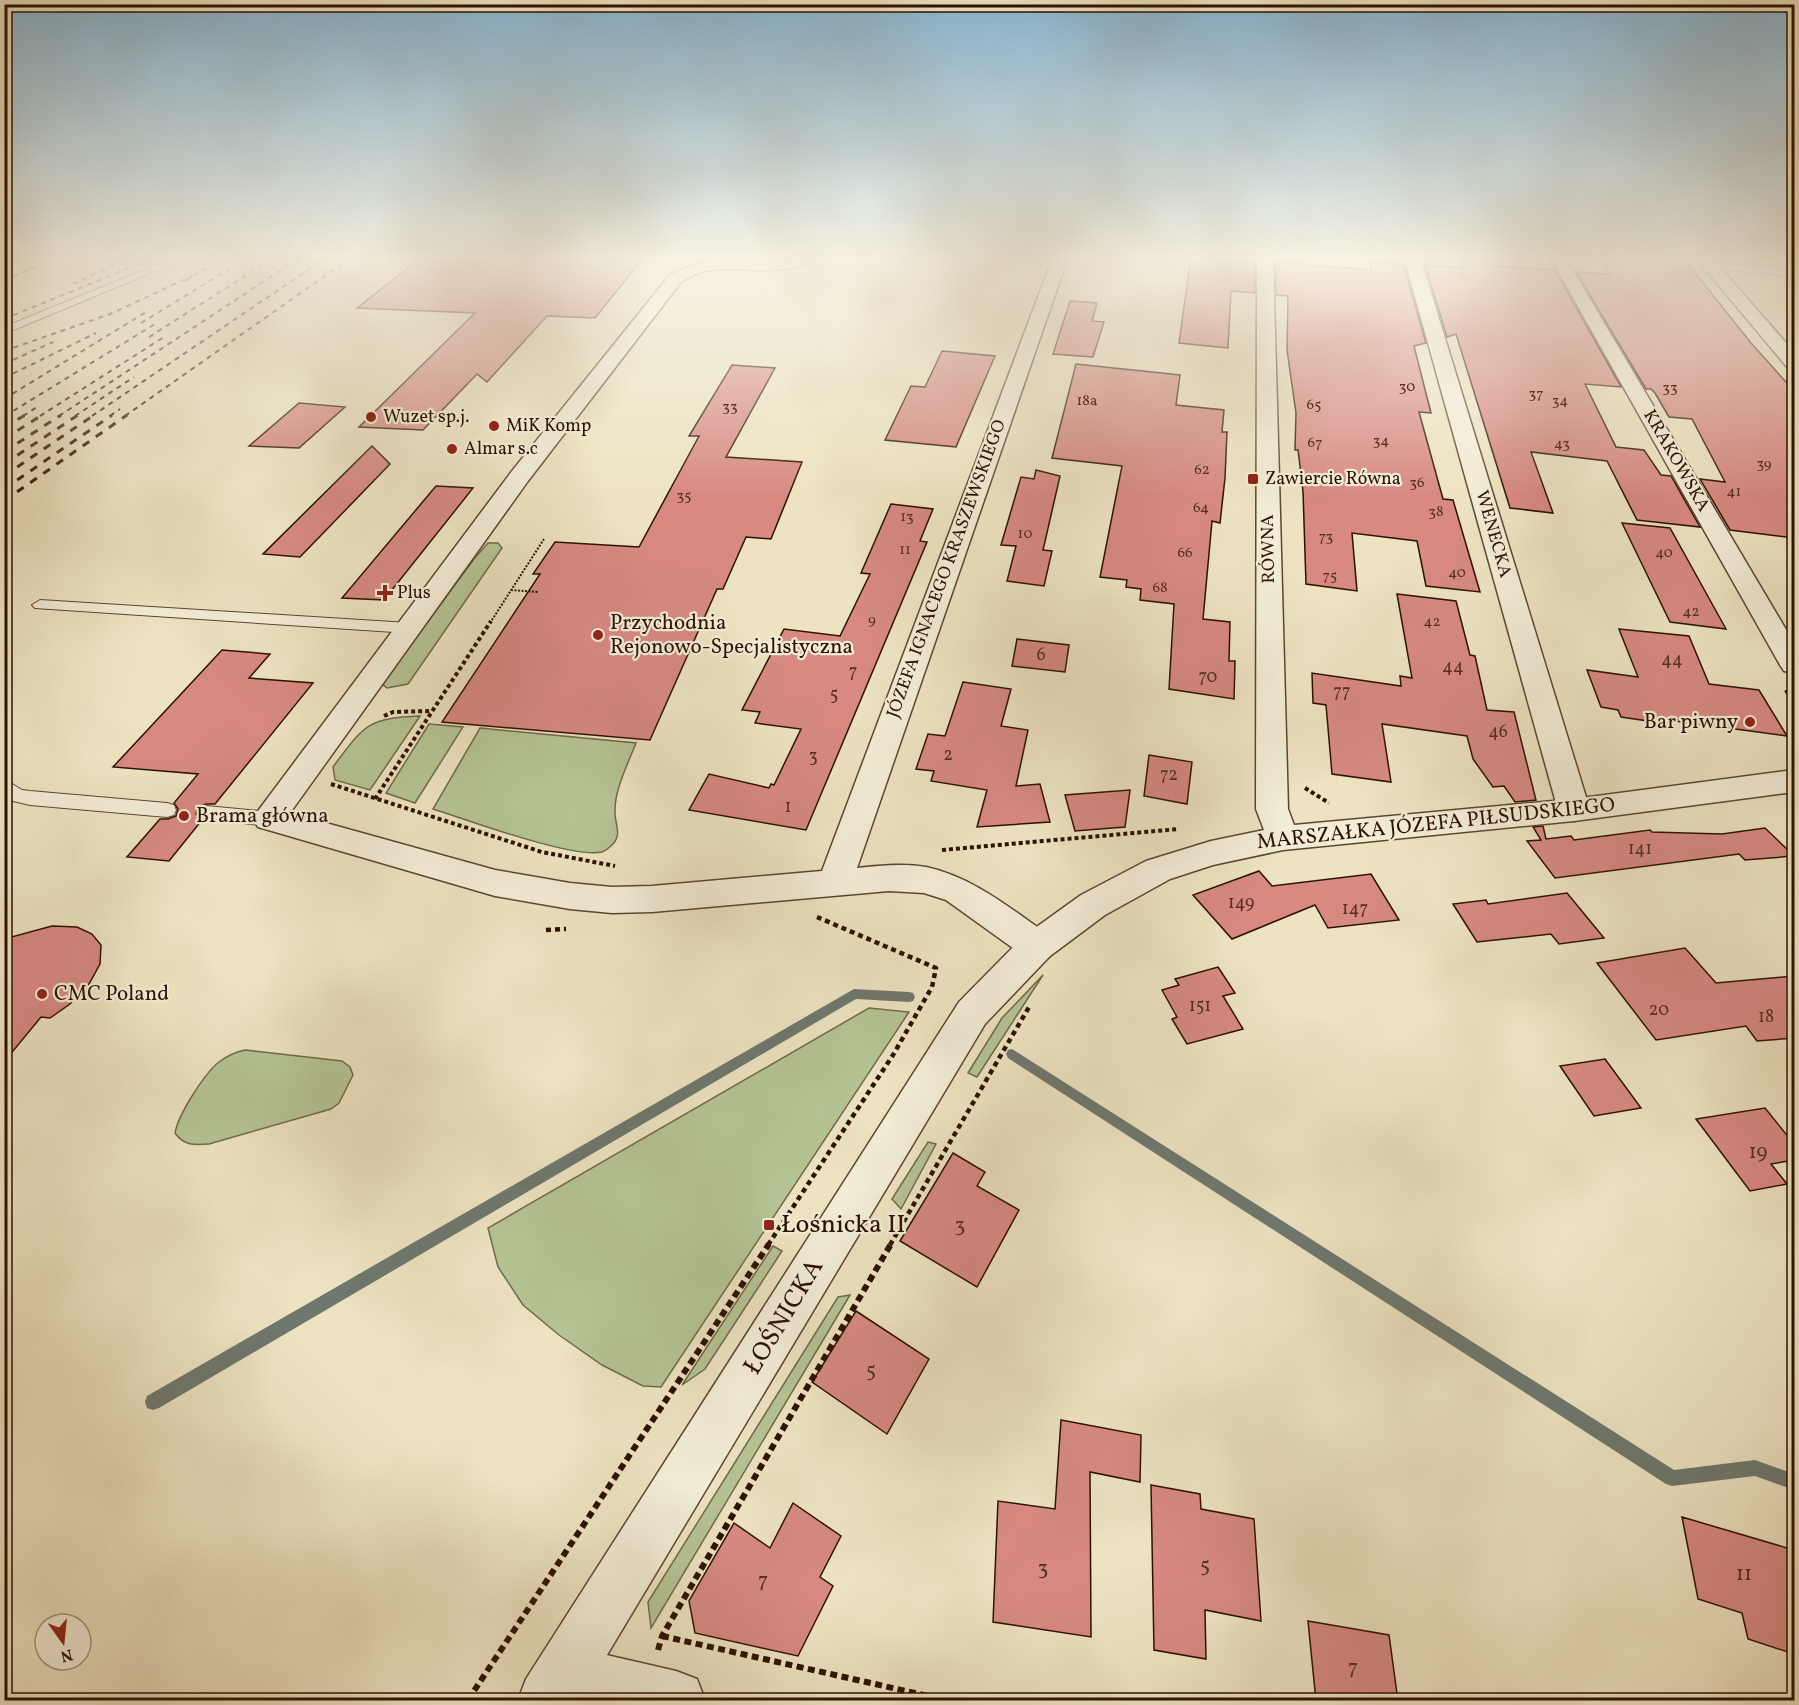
<svg xmlns="http://www.w3.org/2000/svg" width="1799" height="1705" font-family="Vollkorn,serif">
<style>
.green{fill:#b5c494;stroke:#706a4a;stroke-width:1.5}
.lines{fill:none;stroke-linecap:round;stroke-linejoin:round}
.stream{fill:#6e786f;fill-rule:evenodd}
.building{fill:#d78982;stroke:#2c1100;stroke-width:1.5}
.service-casing{stroke:#5c4630;stroke-width:2}
.minor-casing{stroke:#5c4630;stroke-width:3}
.tertiary-casing{stroke:#5c4630;stroke-width:3}
.path-far3{stroke:#2c1100;stroke-width:2;stroke-dasharray:2 1.5;stroke-linecap:butt}
.path-far2{stroke:#2c1100;stroke-width:4;stroke-dasharray:4 3;stroke-linecap:butt}
.path-far1{stroke:#2c1100;stroke-width:4.5;stroke-dasharray:5 4;stroke-linecap:butt}
.path{stroke:#2c1100;stroke-width:6;stroke-dasharray:7 4.5;stroke-linecap:butt}
.service{fill:#f3edd7;fill-rule:evenodd}
.minor{fill:#f3edd7;fill-rule:evenodd}
.tertiary{fill:#f3edd7;fill-rule:evenodd}
.rail-far1{stroke:#2c1100;stroke-width:2;stroke-dasharray:5 5;stroke-linecap:butt}
.rail{stroke:#2c1100;stroke-width:3;stroke-dasharray:8 8;stroke-linecap:butt}
.poi-dot{fill:#8f2418;stroke:#f3edd7;stroke-width:2}
.labels{text-anchor:middle;dominant-baseline:central;stroke-width:4.5;stroke-linejoin:round;paint-order:stroke}
.far-number-label{font-size:15px;fill:#572f20}
.far-poi-label{font-size:18px;fill:#2c1100;stroke:#f3edd7;text-anchor:start}
.far-street-label{font-size:18px;fill:#2c1100;stroke:#f3edd7}
.number-label{font-size:18px;fill:#572f20}
.poi-label{font-size:21px;fill:#2c1100;stroke:#f3edd7;text-anchor:start}
.street-label{font-size:21px;fill:#2c1100;stroke:#f3edd7}
.near-number-label{font-size:21px;fill:#572f20}
.near-poi-label{font-size:26px;fill:#2c1100;stroke:#f3edd7;text-anchor:start}
.near-street-label{font-size:26px;fill:#2c1100;stroke:#f3edd7}
</style>
<rect width="100%" height="100%" fill="#ede3c1"/>
<filter id="stains"><feTurbulence type="fractalNoise" baseFrequency=".00333" numOctaves="4"/><feColorMatrix values="0 0 0 0 .2 0 0 0 0 .09 0 0 0 0 .02 0 0 0 .5 -.17"/></filter>
<radialGradient id="worn" r=".72"><stop offset=".6" stop-color="#630" stop-opacity="0"/><stop offset="1" stop-color="#630" stop-opacity=".3"/></radialGradient>
<g class="green">
<path d="M488,543H498L502,548L408,684L387,688L382,684L474,559Z"/>
<path d="M420,716L370,790L335,780L333,767C364,726 366,718 420,716Z"/>
<path d="M429,724L463,727L415,803L386,793Z"/>
<path d="M480,728L636,743C628,764 614,790 615,813C615,824 622,834 613,844C611,846 605,851 602,852C573,859 465,819 433,809Z"/>
<path d="M1043,975L977,1077L968,1073L1002,1018Z"/>
<path d="M869,1008L909,1012L661,1387L643,1386L602,1365L559,1335L523,1305L498,1267L488,1228Z"/>
<path d="M245,1050L342,1061L350,1067L353,1075L339,1103L331,1109L209,1144C195,1145 184,1146 175,1133C178,1115 204,1074 219,1062C227,1056 235,1052 245,1050Z"/>
<path d="M928,1142L936,1144L901,1209L892,1199Z"/>
<path d="M773,1246L782,1251L705,1369L682,1385Z"/>
<path d="M850,1295L651,1628L648,1602L838,1297Z"/>
</g>
<g class="lines">
<g class="stream">
<path d="M854,989L909,992L913,993L915,997L913,1001L909,1002L856,999L159,1408L153,1410L147,1408L145,1402L147,1396Z"/>
<path d="M1012,1049L1674,1470L1755,1460L1794,1474V1490L1755,1476L1672,1486L1666,1484L1008,1058L1006,1054L1008,1050Z"/>
</g>
</g>
<g class="building">
<path d="M422,257H644L595,318L547,316L487,382L477,374L423,430L359,427L475,313L357,308Z"/>
<path d="M1191,257H1255V293L1231,291L1228,348L1179,343Z"/>
<path d="M1275,257H1305L1306,265L1371,270L1370,261L1403,263L1426,343L1414,346L1431,413L1419,412L1443,499L1453,500L1480,592L1426,586L1417,541L1352,533L1357,591L1306,584L1303,491L1298,450H1295L1296,413L1287,350L1288,296L1276,295Z"/>
<path d="M1459,257H1494L1497,266L1555,270L1621,387L1585,384L1616,447L1644,450L1661,475L1671,476L1700,527L1637,520L1607,461L1531,452L1553,513L1510,508L1456,334L1447,337L1425,265L1463,268Z"/>
<path d="M1602,257L1685,260L1751,343L1794,391V538L1730,530L1700,479L1725,482L1692,419L1669,417L1655,393L1651,389H1646L1576,272L1609,274L1603,265L1608,266Z"/>
<path d="M1070,301L1097,303L1092,321L1104,322L1093,357L1053,354Z"/>
<path d="M942,351L995,356L956,447L885,440L911,386L925,387Z"/>
<path d="M1076,364L1180,375L1176,405L1224,410L1222,432H1227L1225,478L1220,523L1212,521L1203,619L1230,622L1229,661H1235L1234,699L1169,689L1174,604L1140,600L1141,589L1126,587L1127,580L1100,577L1122,466L1052,458Z"/>
<path d="M732,365L775,368L726,457L802,462L771,539L746,537L723,589H717L650,740L442,722L540,574H533L555,542L639,547L699,436H689Z"/>
<path d="M299,403L345,407L299,448L249,446Z"/>
<path d="M372,446L390,464L300,557L263,554Z"/>
<path d="M1036,470L1060,476L1043,550L1052,551L1044,586L1007,581L1016,546L1001,545L1021,477L1034,479Z"/>
<path d="M436,486L473,488L384,600L342,598Z"/>
<path d="M891,504L933,509L920,541L927,542L806,830L689,810L709,774L769,788L771,784L774,785L801,729L755,723L760,712L742,710L784,629L840,636L870,574L861,573Z"/>
<path d="M1622,523L1670,528L1726,629L1670,622Z"/>
<path d="M1397,594L1456,601L1470,655L1475,656L1487,710L1514,712L1536,800L1515,802L1504,786L1493,787L1473,759L1467,736L1382,724L1391,782L1332,774L1326,705L1313,703L1312,673L1401,686L1400,676L1412,678Z"/>
<path d="M1619,629L1689,636L1709,684L1759,690L1787,736L1660,719L1662,723L1621,717L1618,710L1601,707L1587,670L1638,677Z"/>
<path d="M1017,639L1069,645L1065,672L1012,666Z"/>
<path d="M222,650L270,654L249,678L313,683L215,804H206L198,807L196,814L202,820L169,861L127,857L160,819H168L176,816L178,809L174,803L198,774L113,767Z"/>
<path d="M963,682L1011,689L1001,726L1028,730L1016,786L1040,784L1050,822L977,827L987,790L931,781L934,771L916,769L928,734L945,736Z"/>
<path d="M1149,755L1192,762L1187,804L1144,796Z"/>
<path d="M1130,790L1125,827L1075,831L1065,795Z"/>
<path d="M1543,826L1546,839L1571,836L1574,840L1650,830L1652,832L1722,834L1765,828L1794,856L1745,860L1739,854L1555,878L1527,841L1541,840L1533,827Z"/>
<path d="M1259,871L1272,886L1371,874L1399,920L1328,928L1315,905L1232,939L1193,895Z"/>
<path d="M1567,893L1604,938L1559,944L1551,934L1477,942L1453,904L1486,900L1488,904Z"/>
<path d="M52,926L77,927L92,934L101,945L100,964L89,984L70,1004L50,1018L41,1017L4,1062V939Z"/>
<path d="M1685,948L1716,983L1794,976V1038L1757,1041L1746,1026L1656,1040L1597,963Z"/>
<path d="M1218,967L1235,993L1223,996L1243,1029L1187,1044L1172,1019L1177,1017L1162,990L1179,985L1175,979Z"/>
<path d="M1605,1059L1641,1108L1594,1116L1560,1066Z"/>
<path d="M1765,1108L1794,1144V1160L1771,1164L1787,1184L1750,1191L1696,1119Z"/>
<path d="M953,1153L985,1172L977,1186L1019,1210L977,1287L900,1241Z"/>
<path d="M856,1311L929,1359L887,1434L812,1382Z"/>
<path d="M1061,1420L1141,1435L1140,1482L1090,1472L1091,1637L993,1622L998,1501L1055,1509Z"/>
<path d="M1151,1485L1200,1494L1201,1509L1254,1519L1261,1621L1205,1610L1206,1659L1154,1650Z"/>
<path d="M793,1503L841,1536L820,1577L833,1586L798,1656L695,1633L689,1601L734,1523L770,1548Z"/>
<path d="M1682,1517L1794,1550V1654L1748,1639L1742,1613L1698,1599Z"/>
<path d="M1308,1621L1389,1635L1398,1701H1316Z"/>
</g>
<g class="lines">
<defs>
<g id="service">
<path d="M176,257H189L4,334V327Z"/>
<path d="M1709,263L1794,270V276L1706,268V264Z"/>
<path d="M40,600L409,623L417,628L409,633L35,608L32,605Z"/>
<path d="M4,779L22,790L30,791L167,803L174,805L176,810L174,815L167,817L30,805L9,800L4,795Z"/>
<path d="M207,806L269,812L276,814L278,819L276,824L269,826L200,818L198,813L200,808Z"/>
</g>
<g id="minor">
<path d="M792,257H816C796,278 738,266 711,270C699,271 690,277 681,282L528,481L290,813L495,870L570,883L612,887L652,886L822,871L1053,257H1068L857,868C879,866 903,863 926,867C973,877 1011,909 1050,936L1055,946L1050,956L1037,960L1024,956L946,900L924,893L889,891L652,912L612,913L570,909L495,896L258,827L253,819L258,811L512,471L669,276C715,250 746,267 792,257Z"/>
<path d="M1404,257H1420L1590,810L1585,818L1574,821L1563,818L1558,810Z"/>
<path d="M1550,257H1565L1794,643V673L1784,671L1780,665Z"/>
<path d="M1695,257H1711L1794,352V368L1787,367Z"/>
<path d="M563,1645L676,1671L697,1679L705,1700H558L543,1694L534,1674L543,1654Z"/>
</g>
<path id="tertiary" d="M1257,257H1273L1288,809L1294,825L1574,799L1794,770V792L1574,821L1283,850L1213,865L1170,879L1105,915L1050,956L985,1024L580,1700H518L526,1679L959,1002L1024,936L1081,895L1146,861L1211,841L1264,830L1256,809Z"/>
</defs>
<use href="#service" class="service-casing"/>
<use href="#minor" class="minor-casing"/>
<use href="#tertiary" class="tertiary-casing"/>
<g class="path-far3">
<path d="M985,257L1032,261"/>
<path d="M1655,257L1680,259"/>
<path d="M511,590L538,592"/>
<path d="M490,623L544,539"/>
</g>
<g class="path-far2">
<path d="M1786,690L1794,705"/>
<path d="M384,716L393,712L431,711"/>
<path d="M331,784L542,852L615,866"/>
<path d="M1305,788L1329,803"/>
<path d="M375,799L491,621"/>
<path d="M942,850L1179,829"/>
</g>
<g class="path-far1">
<path d="M546,930L566,929"/>
<path d="M768,1245L893,1055L932,987L936,968L817,917"/>
<path d="M890,1245L1029,1007"/>
</g>
<g class="path">
<path d="M662,1636L946,1700"/>
<path d="M658,1650L662,1636L891,1244"/>
<path d="M468,1700L769,1244"/>
</g>
<use href="#service" class="service"/>
<use href="#minor" class="minor"/>
<use href="#tertiary" class="tertiary"/>
<g class="rail-far1">
<path d="M4,266L34,257"/>
<path d="M4,280L61,257"/>
<path d="M185,281L224,257"/>
<path d="M73,284L131,257"/>
<path d="M4,319L156,257"/>
<path d="M141,323L249,257"/>
<path d="M149,337L275,257"/>
<path d="M4,351L110,314L192,276"/>
<path d="M4,364L53,342"/>
<path d="M4,378L96,333"/>
<path d="M4,399L146,312"/>
<path d="M5,416L155,324"/>
<path d="M23,416L37,407"/>
<path d="M40,416L164,337"/>
<path d="M59,416L301,257"/>
<path d="M75,416L134,377"/>
<path d="M92,416L327,257"/>
<path d="M110,416L120,409"/>
<path d="M125,416L352,257"/>
</g>
<g class="rail">
<path d="M4,417L8,415"/>
<path d="M4,428L25,415"/>
<path d="M4,439L42,415"/>
<path d="M4,452L61,415"/>
<path d="M4,464L78,415"/>
<path d="M4,476L94,415"/>
<path d="M4,489L112,415"/>
<path d="M4,501L127,415"/>
</g>
</g>
<linearGradient id="sky" x2="0" y2="1"><stop stop-color="#89b8d5"/><stop offset="0.52" stop-color="#f7f2e3"/><stop offset="1" stop-color="#f7f2e3" stop-opacity="0"/></linearGradient>
<rect width="1799" height="496" fill="url(#sky)"/>
<g class="poi-dot">
<circle cx="371" cy="417" r="6"/>
<circle cx="494" cy="426" r="6"/>
<circle cx="452" cy="449" r="6"/>
<rect x="1247" y="473" width="12" height="12" rx="3"/>
<path d="M382 584h6v6h6v6h-6v6h-6v-6h-6v-6h6z"/>
<circle cx="598" cy="635" r="6"/>
<circle cx="1750" cy="722" r="6"/>
<circle cx="184" cy="816" r="6"/>
<circle cx="42" cy="994" r="6"/>
<rect x="763" y="1219" width="12" height="12" rx="3"/>
</g>
<g class="labels">
<g class="far-number-label">
<text x="1407" y="387">30</text>
<text x="1670" y="388">33</text>
<text x="1536" y="394">37</text>
<text x="1087" y="401">18a</text>
<text x="1560" y="401">34</text>
<text x="1314" y="405">65</text>
<text x="730" y="407">33</text>
<text x="1381" y="441">34</text>
<text x="1315" y="443">67</text>
<text x="1562" y="444">43</text>
<text x="1764" y="464">39</text>
<text x="1202" y="470">62</text>
<text x="1417" y="483">36</text>
<text x="1734" y="492">41</text>
<text x="684" y="496">35</text>
<text x="1201" y="508">64</text>
<text x="1436" y="512">38</text>
<text x="907" y="517">13</text>
<text x="1025" y="534">10</text>
<text x="1326" y="537">73</text>
<text x="905" y="550">11</text>
<text x="1185" y="553">66</text>
<text x="1664" y="553">40</text>
<text x="1457" y="573">40</text>
<text x="1330" y="576">75</text>
<text x="1160" y="588">68</text>
<text x="1691" y="612">42</text>
<text x="872" y="620">9</text>
<text x="1432" y="622">42</text>
</g>
<g class="far-poi-label">
<text x="383" y="417">Wuzet sp.j.</text>
<text x="506" y="426">MiK Komp</text>
<text x="464" y="449">Almar s.c</text>
<text x="1265" y="479">Zawiercie Równa</text>
<text x="397" y="593">Plus</text>
</g>
<g class="far-street-label">
<text transform="translate(1676 461) rotate(60)">KRAKOWSKA</text>
<text transform="translate(1493 534) rotate(74)">WENECKA</text>
<text transform="translate(1269 549) rotate(-91)">RÓWNA</text>
<text transform="translate(947 569) rotate(-70)">JÓZEFA IGNACEGO KRASZEWSKIEGO</text>
</g>
<g class="number-label">
<text x="1041" y="655">6</text>
<text x="1672" y="660">44</text>
<text x="1453" y="667">44</text>
<text x="853" y="672">7</text>
<text x="1208" y="677">70</text>
<text x="1342" y="692">77</text>
<text x="834" y="695">5</text>
<text x="1498" y="732">46</text>
<text x="948" y="755">2</text>
<text x="813" y="757">3</text>
<text x="1169" y="775">72</text>
<text x="788" y="807">1</text>
<text x="1640" y="849">141</text>
<text x="1241" y="903">149</text>
<text x="1355" y="909">147</text>
<text x="1200" y="1006">151</text>
<text x="1659" y="1010">20</text>
<text x="1766" y="1017">18</text>
</g>
<g class="poi-label">
<text x="610" y="623">Przychodnia<tspan x="610" dy="24">Rejonowo-Specjalistyczna</tspan></text>
<text x="1738" y="722" text-anchor="end">Bar piwny</text>
<text x="196" y="816">Brama główna</text>
<text x="54" y="994">CMC Poland</text>
</g>
<g class="street-label">
<text transform="translate(1436 824) rotate(-6)">MARSZAŁKA JÓZEFA PIŁSUDSKIEGO</text>
</g>
<g class="near-number-label">
<text x="1758" y="1152">19</text>
<text x="960" y="1225">3</text>
<text x="871" y="1370">5</text>
<text x="1205" y="1565">5</text>
<text x="1043" y="1568">3</text>
<text x="1744" y="1574">11</text>
<text x="763" y="1581">7</text>
<text x="1353" y="1668">7</text>
</g>
<g class="near-poi-label">
<text x="781" y="1225">Łośnicka II</text>
</g>
<g class="near-street-label">
<text transform="translate(784 1317) rotate(-59)">ŁOŚNICKA</text>
</g>
</g>
<rect width="1799" height="1705" fill="none" stroke="#ede3c1" stroke-width="24"/>
<rect x="6" y="6" width="1787" height="1693" fill="none" stroke="#2c1100" stroke-width="3"/>
<rect x="12" y="12" width="1775" height="1681" fill="none" stroke="#2c1100" stroke-width="1.5"/>
<g transform="translate(63 1642) rotate(165)"><circle r="28" fill="#f3edd7" stroke="#a39581" stroke-width="1.5"/>
<path d="M0-4.5L10 22L0 15L-10 22Z" fill="#8f2418"/>
<text y="-9" font-size="16" font-weight="bold" text-anchor="middle" fill="#2c1100">N</text>
</g>
<rect width="100%" height="100%" filter="url(#stains)"/>
<rect width="100%" height="100%" fill="url(#worn)"/>
</svg>
